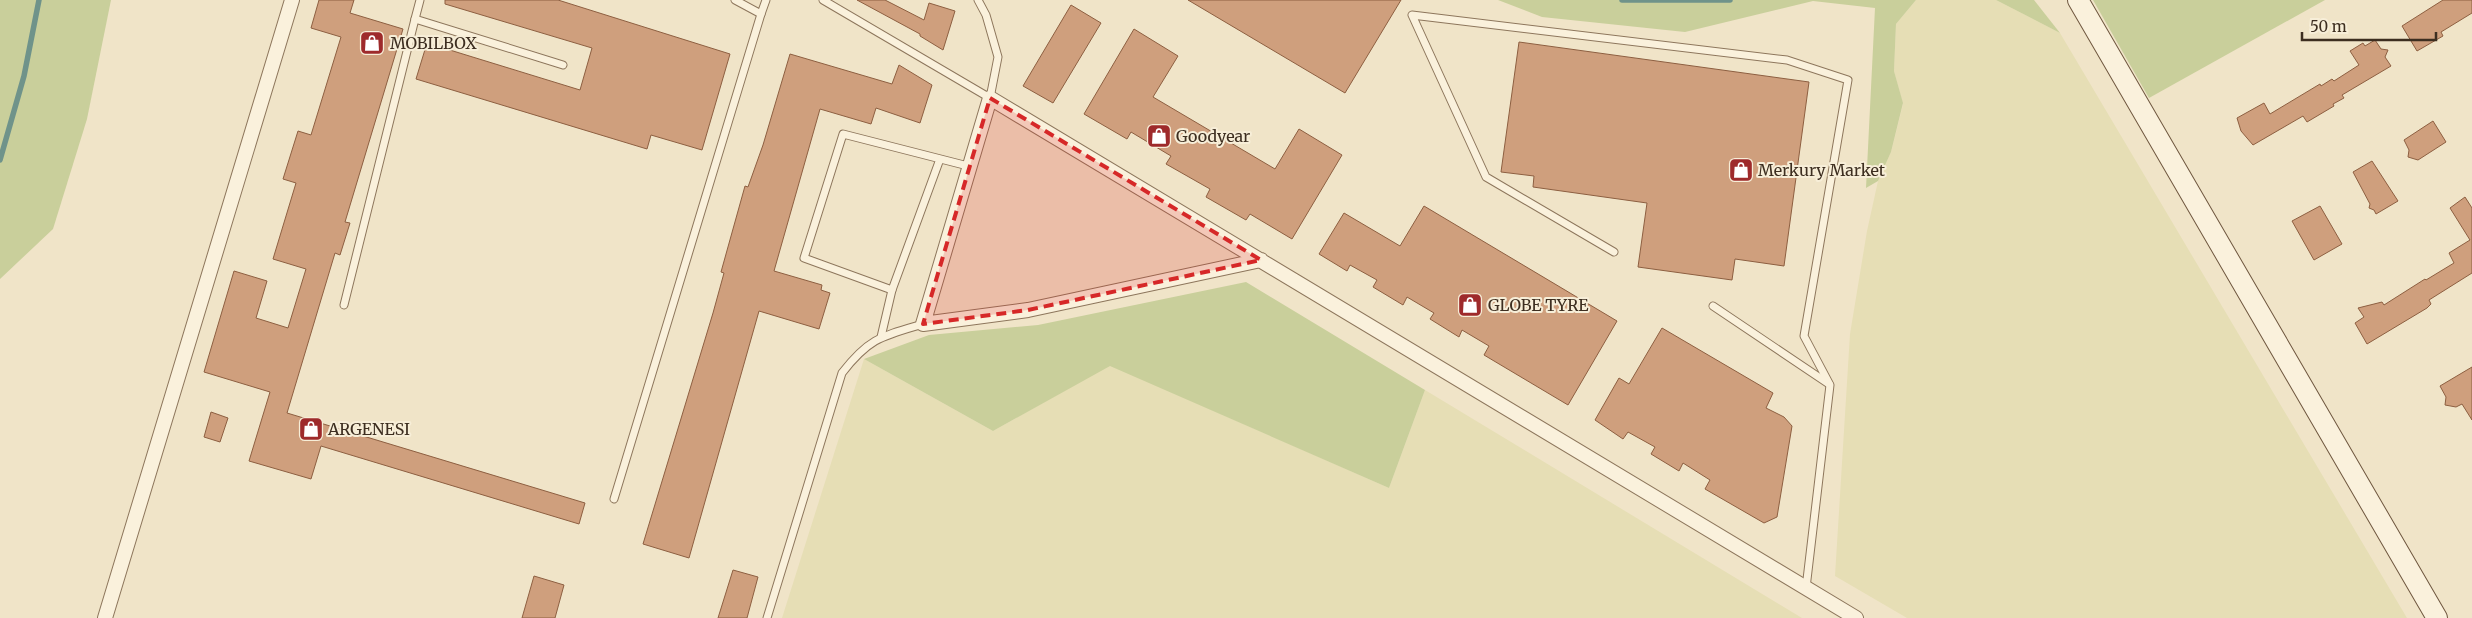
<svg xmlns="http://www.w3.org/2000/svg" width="2472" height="618" font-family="Merriweather,serif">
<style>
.farmland{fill:#e6deb5}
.green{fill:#c9cf9b}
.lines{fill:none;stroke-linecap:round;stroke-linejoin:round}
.stream{stroke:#6f938a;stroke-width:5.5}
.building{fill:#cf9f7d;stroke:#8d5f41}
.lane-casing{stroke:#8d765c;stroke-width:9}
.street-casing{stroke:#8d765c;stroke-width:16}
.secondary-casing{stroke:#6f573f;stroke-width:22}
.lane{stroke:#faf1dc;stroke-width:7}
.street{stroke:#faf1dc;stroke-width:14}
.secondary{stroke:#faf1dc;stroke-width:20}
.marked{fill:#d62828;fill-opacity:0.2;stroke:#d62828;stroke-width:4;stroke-dasharray:10 6;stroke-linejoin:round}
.labels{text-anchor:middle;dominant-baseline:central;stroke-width:4;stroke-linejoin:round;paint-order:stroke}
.poi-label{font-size:16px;fill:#3d2e20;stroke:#f7eed8;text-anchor:start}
</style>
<rect width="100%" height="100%" fill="#f0e4c8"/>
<g class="farmland">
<path d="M1916,0H1996L2060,33L2407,618H1907L1835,576L1850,334L1867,231L1878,181L1891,152L1903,104L1894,71L1896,24Z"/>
<path d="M864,359L993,431L1110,365L1389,488L1425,390L1802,618H782Z"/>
</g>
<g class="green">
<path d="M0,0H111L87,119L53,229L0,279Z"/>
<path d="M1498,0H1916L1896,24L1894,71L1903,103L1891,152L1878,181L1866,188L1875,8L1813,1L1685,32L1542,17Z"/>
<path d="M1996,0H2034L2060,33Z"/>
<path d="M2093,0H2325L2149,98Z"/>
<path d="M1246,282L1425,390L1389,488L1110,366L993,431L864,359L929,335L1038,325Z"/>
</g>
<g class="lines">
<g class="stream">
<path d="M1622,0H1730"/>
<path d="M0,160L24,76L39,0"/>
</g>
</g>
<g class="building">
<path d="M319,0H354L350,13L403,29L345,222L350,223L340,255L335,253L287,413L585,503L579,524L321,446L311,479L249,461L270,392L204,372L234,271L267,281L256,318L288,328L306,269L273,259L296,183L283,179L298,131L311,135L341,37L311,28Z"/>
<path d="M445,0H558L730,54L702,150L651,135L647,149L416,79L427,43L580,90L592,48L445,4Z"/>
<path d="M857,0H885L924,20L929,3L955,11L943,50L920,36V34Z"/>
<path d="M1188,0H1401L1345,93Z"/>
<path d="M2443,0H2472V13L2441,32L2443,36L2417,51L2402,26Z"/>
<path d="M1071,5L1101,23L1053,103L1023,86Z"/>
<path d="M1134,29L1178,56L1153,97L1275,169L1299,129L1342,155L1292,239L1250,214L1246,220L1206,197L1210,189L1166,164L1171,156L1131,132L1127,139L1084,114Z"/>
<path d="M2375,40L2381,49L2388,50L2385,57L2391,66L2342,95L2344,98L2333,104L2334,106L2307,122L2303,116L2253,145L2241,131L2237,118L2264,103L2270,114L2320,84L2321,86L2332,79L2334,81L2359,65L2350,51L2363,43L2365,46Z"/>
<path d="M1519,42L1809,82L1784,266L1735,259L1732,280L1638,267L1647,203L1533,187L1534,176L1501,172Z"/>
<path d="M790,54L892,84L899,65L932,85L920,123L876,108L871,124L820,109L774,271L822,285L821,290L830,293L819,329L759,311L689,558L643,544L713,313L724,273L721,272L745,186L748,187L763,145Z"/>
<path d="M2433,121L2446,142L2418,160L2408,157L2409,150L2404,140Z"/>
<path d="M2372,161L2398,201L2376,214L2374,210L2369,208L2370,204L2353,172Z"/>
<path d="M2465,197L2472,208V273L2429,300L2431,304L2427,308L2367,344L2355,323L2364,317L2358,308L2382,302L2384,305L2425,279L2426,280L2454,263L2449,253L2470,240L2450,208Z"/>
<path d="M1424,206L1617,321L1568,405L1484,355L1489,346L1462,330L1459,337L1430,319L1434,313L1407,297L1403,305L1373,287L1377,280L1350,265L1347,271L1319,254L1344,213L1400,246Z"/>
<path d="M2320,206L2342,244L2314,260L2292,221Z"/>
<path d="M1662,328L1773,393L1766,408L1784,417L1792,426L1777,517L1764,523L1705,489L1710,480L1683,463L1679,471L1651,454L1655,447L1628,432L1623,439L1595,420L1619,378L1629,384Z"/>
<path d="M2472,367V420L2462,404L2456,407L2445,405L2446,397L2440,386Z"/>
<path d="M211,412L228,418L220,442L204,437Z"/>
<path d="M733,570L758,577L747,618H718Z"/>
<path d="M534,576L564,585L555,618H522Z"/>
</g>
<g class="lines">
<defs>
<g id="lane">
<path d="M420,0L415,19L563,65"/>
<path d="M735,0L761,14L766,0"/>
<path d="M823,0L990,98L998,57L986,15L978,0"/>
<path d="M940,159L892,290L804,258L843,134L968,166"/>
<path d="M1614,252L1486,177L1412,15L1787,60L1848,80L1804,336L1830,385L1806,588"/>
<path d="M344,305L415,19"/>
<path d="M1713,306L1829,384"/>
<path d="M881,337L892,290"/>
<path d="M614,499L761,14"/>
<path d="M767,618L842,373C869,338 882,336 923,324"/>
</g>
<g id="street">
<path d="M1261,260L1028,310L923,324L990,98L1856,618"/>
<path d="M105,618L292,0"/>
</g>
<path id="secondary" d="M2078,0L2437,618"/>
</defs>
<use href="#lane" class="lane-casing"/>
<use href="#street" class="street-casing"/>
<use href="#secondary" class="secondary-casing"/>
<use href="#lane" class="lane"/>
<use href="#street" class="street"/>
<use href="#secondary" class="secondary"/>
</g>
<path class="marked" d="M990,98L1261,260L1028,310L923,324Z"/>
<defs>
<symbol id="shop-square" viewBox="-11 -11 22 22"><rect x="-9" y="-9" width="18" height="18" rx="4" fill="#9e2a2b" stroke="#f7eed8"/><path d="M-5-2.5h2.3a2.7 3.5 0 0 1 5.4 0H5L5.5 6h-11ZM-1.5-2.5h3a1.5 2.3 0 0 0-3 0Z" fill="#fff"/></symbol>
</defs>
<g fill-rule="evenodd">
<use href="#shop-square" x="358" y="29" width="28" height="28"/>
<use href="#shop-square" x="1145" y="122" width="28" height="28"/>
<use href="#shop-square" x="1727" y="156" width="28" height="28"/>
<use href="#shop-square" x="1456" y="291" width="28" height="28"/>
<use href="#shop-square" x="297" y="415" width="28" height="28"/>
</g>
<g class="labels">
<g class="poi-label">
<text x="390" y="43">MOBILBOX</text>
<text x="1176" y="136">Goodyear</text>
<text x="1758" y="170">Merkury Market</text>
<text x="1488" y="305">GLOBE TYRE</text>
<text x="328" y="429">ARGENESI</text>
</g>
</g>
<path d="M2302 32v8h134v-8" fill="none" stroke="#3d2e20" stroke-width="2.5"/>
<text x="2310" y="32" font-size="15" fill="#3d2e20" stroke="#f7eed8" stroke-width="4" paint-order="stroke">50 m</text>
</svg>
